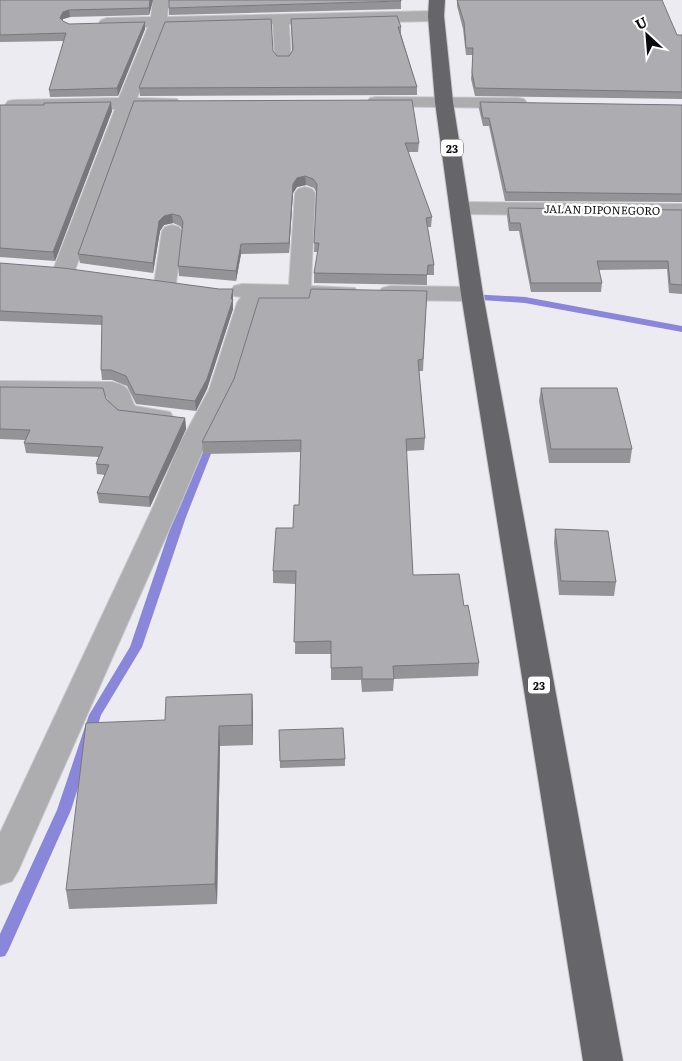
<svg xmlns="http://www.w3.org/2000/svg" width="682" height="1061" font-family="Literata,serif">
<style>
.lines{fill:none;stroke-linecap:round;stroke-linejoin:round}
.stream{fill:#8a86da;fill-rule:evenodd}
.street-casing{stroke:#c7c7cd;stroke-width:2}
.highway-casing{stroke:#c7c7cd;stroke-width:2}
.street{fill:#adadaf;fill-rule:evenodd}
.highway{fill:#65656a;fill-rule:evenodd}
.wall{fill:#949498}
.shaded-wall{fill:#78787c}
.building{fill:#acacb1;stroke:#78787c}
.labels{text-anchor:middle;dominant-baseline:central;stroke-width:5;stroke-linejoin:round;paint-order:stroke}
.shield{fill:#fff;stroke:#545456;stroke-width:1}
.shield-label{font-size:11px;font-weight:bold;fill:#0b0b0d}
.far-street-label{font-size:11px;fill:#0b0b0d;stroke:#fff}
</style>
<rect width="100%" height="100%" fill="#ebebf1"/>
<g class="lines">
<g class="stream">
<path d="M470,294L525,297L682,326V332L525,303L467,299V295Z"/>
<path d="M211,438L216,441L186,517L142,647L101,715L71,810L8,951L5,956L0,957V934L57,810L89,715L130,647L174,517L206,441Z"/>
</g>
<defs>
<g id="street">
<path d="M153,0H169L167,17L436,11L442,13L444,16L442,19L436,21L289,24L291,58L289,62H277L275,58L273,24L164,27L137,98L177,99L180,103L177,107L133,108L75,270L72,275L64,276L56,275L53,270L115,109L14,110L8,109L5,105L8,101L14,100L119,98L148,27L107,28L101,26L99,23L101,20L107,18L151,17Z"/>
<path d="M376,97L518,98L524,99L527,103L524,107L518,108L370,106L367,102L370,98Z"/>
<path d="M305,187L312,189L315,193L311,286L355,288L358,293L355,298L347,300L267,298L258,306L233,390L206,443L179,507L18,871L12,881L0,885V833L153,507L180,443L209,390L237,303L241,297L234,296L231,291L234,286L242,284L289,285L295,193L298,189Z"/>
<path d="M461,202L682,204V216L461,214L454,212L451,208L454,204Z"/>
<path d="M172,225L179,227L182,231L176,284L173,289L165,291L157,289L154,284L162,231L165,227Z"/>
<path d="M390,286L472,287L480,289L483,294L480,299L472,301L390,300L382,298L379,293L382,288Z"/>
<path d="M0,381L112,382C133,387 127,392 135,406L170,412L173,417L170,422C157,426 123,423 113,414C107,408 110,402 106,396L0,395Z"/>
</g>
<path id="highway" d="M429,0H445L444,16L453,102L483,294L623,1061H583L461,294L435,102L428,16Z"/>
</defs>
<use href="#street" class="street-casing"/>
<use href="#highway" class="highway-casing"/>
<use href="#street" class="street"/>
<use href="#highway" class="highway"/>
</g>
<g class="wall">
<path d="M0,0H153L149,15L70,17L63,19L62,21L69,24L145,29L118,96L50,97L49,90L64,41L0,42Z"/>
<path d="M457,0L677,35H682V99L475,96L471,79L473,55H466L463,29L457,6Z"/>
<path d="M401,1V9L169,15V8Z"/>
<path d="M291,19L401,27V34L417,87V95L140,96L139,88L273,51L277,56H289L292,51Z"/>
<path d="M134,101L419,143L418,152H408L432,217L431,227H427L434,265V275H427V285L314,283V273L318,252H314L316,192L314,188L306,185L297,187L293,193L289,253L241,254L236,281L179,276L178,266L182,229L180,226L173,223L164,225L160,231L153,273L80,263L78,254Z"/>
<path d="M480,102L682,105V202L505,201L489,126H483L479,109Z"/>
<path d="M0,105L112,111L55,261L0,257Z"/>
<path d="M508,208L682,210V294L669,293L667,269L599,270L602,283L601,292H531L519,231H509L507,216Z"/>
<path d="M0,263L219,289H233V309L207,389L196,411L136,404L127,386L112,380H102L101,370L102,325L0,321Z"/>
<path d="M427,291L423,371H419L425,438L424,450L406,451L413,575L464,606L479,663L478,676L394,679L393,691L362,692L361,680H331V654H295L296,584L273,583V571L293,528L299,505L301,452L203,454L202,442L309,298Z"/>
<path d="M0,387L106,399L118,410L185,418L186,429L150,507L99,503L97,493L105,475L97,474L96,464L99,457L26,453L24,443L25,440L0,439Z"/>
<path d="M541,388L632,449L630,463H549L539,401Z"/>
<path d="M555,529L616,582L614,596L559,595L554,543Z"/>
<path d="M252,694L253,713V745L220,746L217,904L69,909L66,890L165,720Z"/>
<path d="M279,730L345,759V766L280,768Z"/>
</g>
<g class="shaded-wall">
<path d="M150,0H153L149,15V8Z"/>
<path d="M69,10L70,17L63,19L60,25V18L63,12Z"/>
<path d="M145,22V29L118,96L117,88Z"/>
<path d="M111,102L112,111L55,261L53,252Z"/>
<path d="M305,176L306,185L297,187L293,193L289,253V243L293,184L297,178Z"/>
<path d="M172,214L173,223L164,225L160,231L153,273V263L159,221L164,216Z"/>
<path d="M241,244V254L236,281V271Z"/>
<path d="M233,289V309L207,389L196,411L195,401L231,299Z"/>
<path d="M185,418L186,429L150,507L149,497Z"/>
<path d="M252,694L253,713V745L252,725Z"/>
<path d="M219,726L220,746L217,904L215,884Z"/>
</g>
<g class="building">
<path d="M0,0H150L149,8L69,10L63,12L60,18L63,21L69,24L145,22L117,88L49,90L66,33L0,35Z"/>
<path d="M169,0H401V1L169,8Z"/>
<path d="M457,0H662L677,35H682V92L475,88L472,72L473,48H466L464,22Z"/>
<path d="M397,16L401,27H398L417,87L139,88L165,22L271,19L273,51L277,56H289L293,50L291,19Z"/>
<path d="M412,100L419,143H405L432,217L426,218L434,265H428L427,275L314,273L319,243H314L317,184L313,179L305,176L297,178L293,184L289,243L241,244L236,271L178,266L183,222L180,216L172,214L164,216L159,221L153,263L78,254L134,101Z"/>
<path d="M111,102L53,252L0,248V105H44V103Z"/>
<path d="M480,102L682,105V194L506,192L489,118H483Z"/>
<path d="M508,208L682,210V285L670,284L668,261H597L602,283H531L520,223H510Z"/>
<path d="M0,263L63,268L219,289H233L231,299H233L207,379L195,401L135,394L126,376L111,370H101L102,316L0,311Z"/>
<path d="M311,289L427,291L423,359L418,360L425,438L406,439L413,575L459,574L464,606L468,605L479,663L393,666L394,679H362V667L331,668V641L294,642L296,571H273L276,528H293L294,505H299L301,440L202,442L234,379L259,298H309Z"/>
<path d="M0,387L103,388L106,399L118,410L185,418L149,497L97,493L109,465L96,464L103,447L24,443L30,430L0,429Z"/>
<path d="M541,388H617L632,449H551Z"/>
<path d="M555,529L608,531L616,582L561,581Z"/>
<path d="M252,694V725L219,726L215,884L66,890L86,723L165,720L166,697Z"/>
<path d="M343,728L345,759L280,761L279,730Z"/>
</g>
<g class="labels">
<g class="shield">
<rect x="441" y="139.5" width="22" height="17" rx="4"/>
<rect x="528" y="676.5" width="22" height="17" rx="4"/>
</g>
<g class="shield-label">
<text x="452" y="148">23</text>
<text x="539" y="685">23</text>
</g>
<g class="far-street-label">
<text transform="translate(602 209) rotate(1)">JALAN DIPONEGORO</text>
</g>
</g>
<g transform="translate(647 35) rotate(334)" stroke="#ffffff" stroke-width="4" paint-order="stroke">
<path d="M0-4L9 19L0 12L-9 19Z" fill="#0b0b0d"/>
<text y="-8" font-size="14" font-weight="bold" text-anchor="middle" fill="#0b0b0d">U</text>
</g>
</svg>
